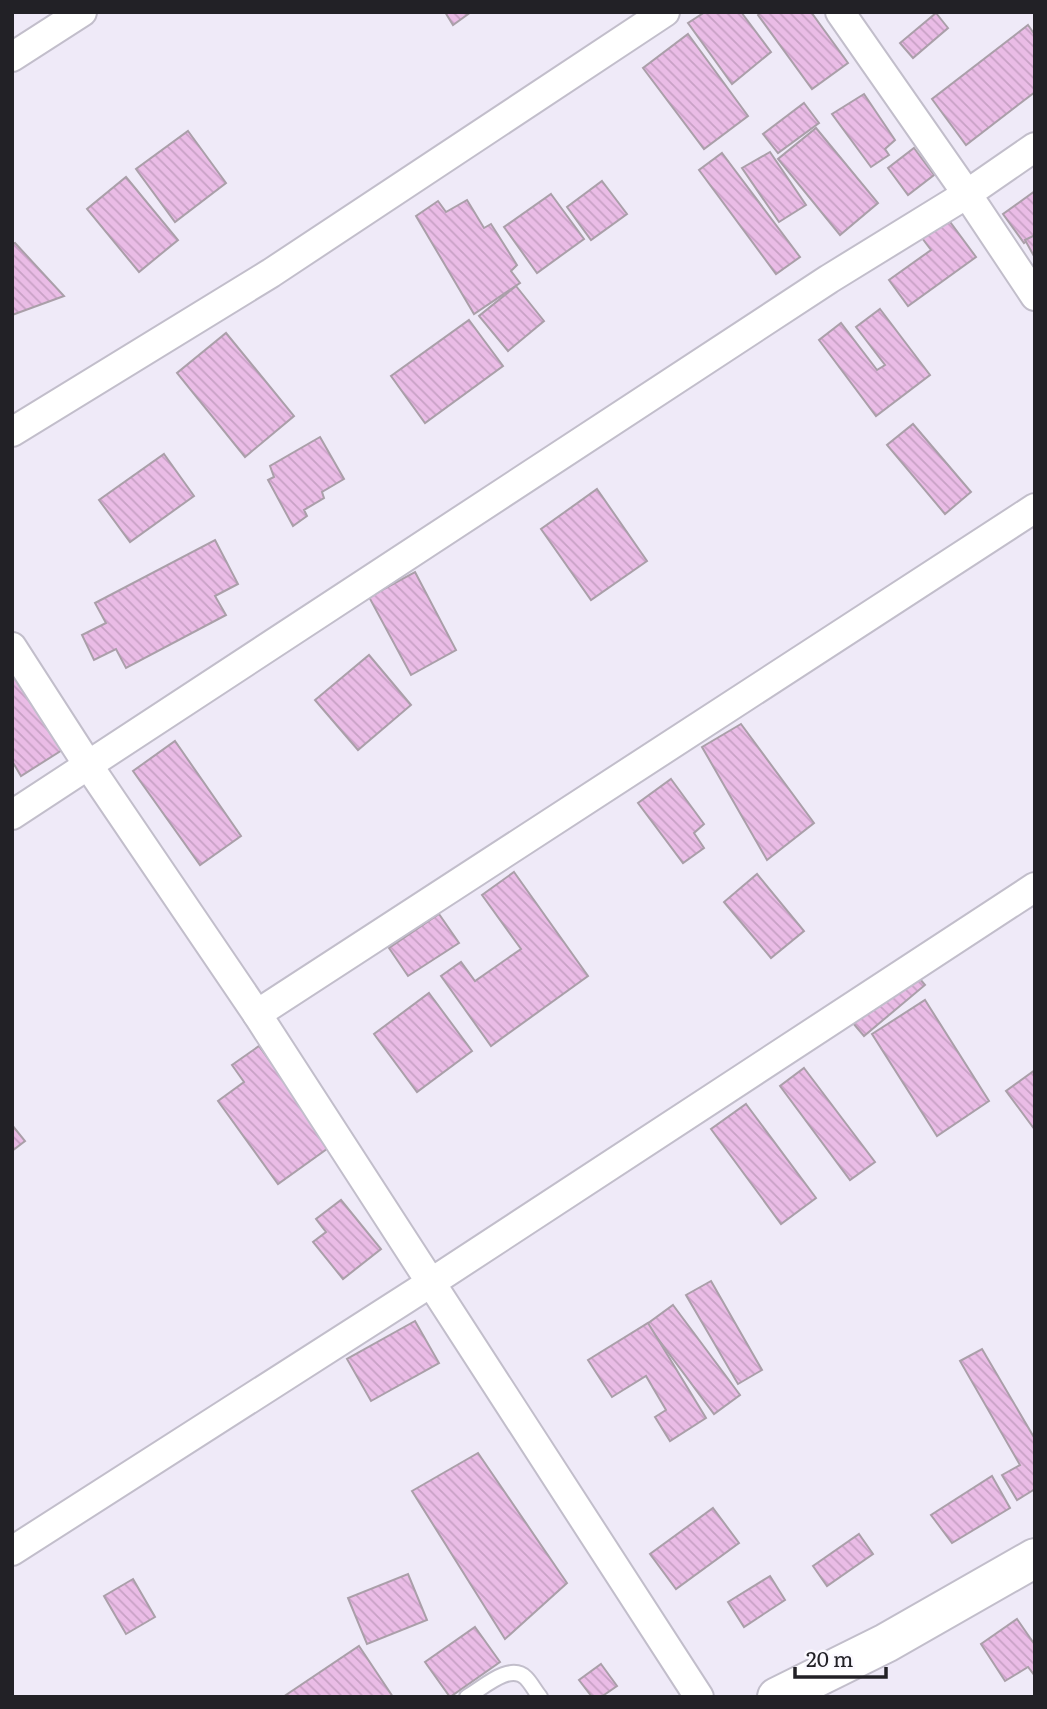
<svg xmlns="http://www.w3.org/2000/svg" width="1047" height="1709" font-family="Literata,serif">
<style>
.building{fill:url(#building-back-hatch);stroke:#aa9fa9;stroke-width:2}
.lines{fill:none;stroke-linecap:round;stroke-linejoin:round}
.lane-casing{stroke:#c2becb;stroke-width:18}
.street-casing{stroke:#c2becb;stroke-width:32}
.secondary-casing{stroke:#c2becb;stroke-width:42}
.lane{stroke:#fff;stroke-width:14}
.street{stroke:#fff;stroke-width:28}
.secondary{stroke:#fff;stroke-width:38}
</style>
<defs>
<pattern id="building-back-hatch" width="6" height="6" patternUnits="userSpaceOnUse" patternTransform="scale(1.75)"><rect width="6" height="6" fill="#eabce6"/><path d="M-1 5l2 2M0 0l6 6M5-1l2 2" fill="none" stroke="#c8a1c5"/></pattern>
</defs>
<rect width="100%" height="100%" fill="#efeaf8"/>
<g class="building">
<path d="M445,12H471L453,25Z"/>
<path d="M705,12H741L771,52L732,84L688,23Z"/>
<path d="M761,12H811L848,63L812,89L758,15Z"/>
<path d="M936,13L948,28L913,58L900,43Z"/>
<path d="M1028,25L1035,35V92L966,145L932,99Z"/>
<path d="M688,34L748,116L704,149L643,68Z"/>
<path d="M864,94L895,140L885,149L889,155L871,167L832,114Z"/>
<path d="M804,103L819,123L778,153L763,134Z"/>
<path d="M816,128L878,203L840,235L778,159Z"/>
<path d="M188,131L226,183L175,222L136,169Z"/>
<path d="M914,148L934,175L908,195L888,168Z"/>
<path d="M770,152L806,205L779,222L742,168Z"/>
<path d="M722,153L800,257L776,274L699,170Z"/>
<path d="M126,177L178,240L139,272L87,209Z"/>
<path d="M602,181L627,214L591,240L567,207Z"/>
<path d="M1035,191V235L1024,243L1003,214Z"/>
<path d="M551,194L584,239L537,273L504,227Z"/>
<path d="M467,200L484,228L491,224L517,265L511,271L520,283L474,314L416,216L438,201L446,212Z"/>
<path d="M945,215L976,257L908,306L889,280L931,250L919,234Z"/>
<path d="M1035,235V258L1025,240Z"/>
<path d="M15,243L64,296L12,315V244Z"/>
<path d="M516,286L544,321L508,351L479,316Z"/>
<path d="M880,309L930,375L876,416L819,340L841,323L877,370L885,365L856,327Z"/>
<path d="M469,320L503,366L425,423L391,376Z"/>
<path d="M226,333L294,416L245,457L177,373Z"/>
<path d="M913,424L971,492L945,514L887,445Z"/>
<path d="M320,437L344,479L322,492L324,498L304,510L307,516L293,526L268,480L274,477L270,466Z"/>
<path d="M164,454L194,496L130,542L99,500Z"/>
<path d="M597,489L647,561L591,600L541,529Z"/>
<path d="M215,540L238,584L215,596L226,615L126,668L116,649L94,660L82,635L106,623L95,603Z"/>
<path d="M415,572L456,650L411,675L369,597Z"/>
<path d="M369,655L411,705L358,750L315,700Z"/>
<path d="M12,660L67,747L21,776L12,761Z"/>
<path d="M741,724L814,823L767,860L702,747Z"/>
<path d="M175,741L241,836L200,865L133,771Z"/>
<path d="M671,779L704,824L694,833L704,848L683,863L638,803Z"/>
<path d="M514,872L588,976L491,1046L441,976L461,962L475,981L521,949L482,895Z"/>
<path d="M757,874L804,931L771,958L724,902Z"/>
<path d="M439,914L459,943L408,976L389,948Z"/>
<path d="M908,965L925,985L864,1036L847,1016Z"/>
<path d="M429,993L472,1051L417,1092L374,1034Z"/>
<path d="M925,1000L989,1101L937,1136L872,1034Z"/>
<path d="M259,1046L331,1146L278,1184L218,1101L244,1082L232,1065Z"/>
<path d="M804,1068L875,1162L850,1180L780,1086Z"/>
<path d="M1035,1070V1130L1006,1091Z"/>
<path d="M746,1104L816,1198L781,1224L711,1129Z"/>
<path d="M12,1125L25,1141L12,1151Z"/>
<path d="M341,1200L381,1249L343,1279L313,1242L326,1232L316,1219Z"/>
<path d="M711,1281L762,1370L738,1384L686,1295Z"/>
<path d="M673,1305L740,1395L714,1414L647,1324Z"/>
<path d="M415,1321L439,1363L371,1401L347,1359Z"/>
<path d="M648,1323L706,1418L670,1441L655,1417L666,1410L646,1376L612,1397L588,1360Z"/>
<path d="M982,1349L1035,1439V1489L1017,1500L1002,1475L1020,1465L960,1361Z"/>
<path d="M478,1453L567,1583L505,1639L412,1491Z"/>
<path d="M992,1476L1010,1508L952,1543L931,1515Z"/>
<path d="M713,1508L739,1543L676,1589L650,1554Z"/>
<path d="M859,1534L873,1554L827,1586L813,1566Z"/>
<path d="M408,1574L427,1620L367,1644L348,1598Z"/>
<path d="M770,1576L785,1600L744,1627L728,1602Z"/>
<path d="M133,1579L155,1617L126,1634L104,1596Z"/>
<path d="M1017,1619L1035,1645V1676L1028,1667L1005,1681L981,1644Z"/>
<path d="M475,1627L500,1662L450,1697L425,1662Z"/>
<path d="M359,1646L393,1697H283Z"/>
<path d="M601,1664L617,1686L601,1697H592L579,1680Z"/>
</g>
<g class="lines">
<defs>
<path id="lane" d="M467,1697C483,1688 510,1662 526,1678C531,1683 535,1691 540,1697"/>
<g id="street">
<path d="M840,12L967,194L1035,296"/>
<path d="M12,57L82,12"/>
<path d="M12,432L271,273L665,12"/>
<path d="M12,647L88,765L257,1014L699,1697"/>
<path d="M12,815L829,279L967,194L1035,147"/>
<path d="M257,1014L1035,508"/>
<path d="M12,1551L432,1282L1035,887"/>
</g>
<path id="secondary" d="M777,1697L886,1643L1035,1558"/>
</defs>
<use href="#lane" class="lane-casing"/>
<use href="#street" class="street-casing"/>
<use href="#secondary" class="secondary-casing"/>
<use href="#lane" class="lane"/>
<use href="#street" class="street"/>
<use href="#secondary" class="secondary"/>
</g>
<rect width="1047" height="1709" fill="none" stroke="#222126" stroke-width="28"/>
<path d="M795 1667v10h91v-10" fill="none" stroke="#222126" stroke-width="3.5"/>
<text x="806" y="1667" font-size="21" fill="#222126" stroke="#fbf9ff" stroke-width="5" paint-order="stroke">20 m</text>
</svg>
